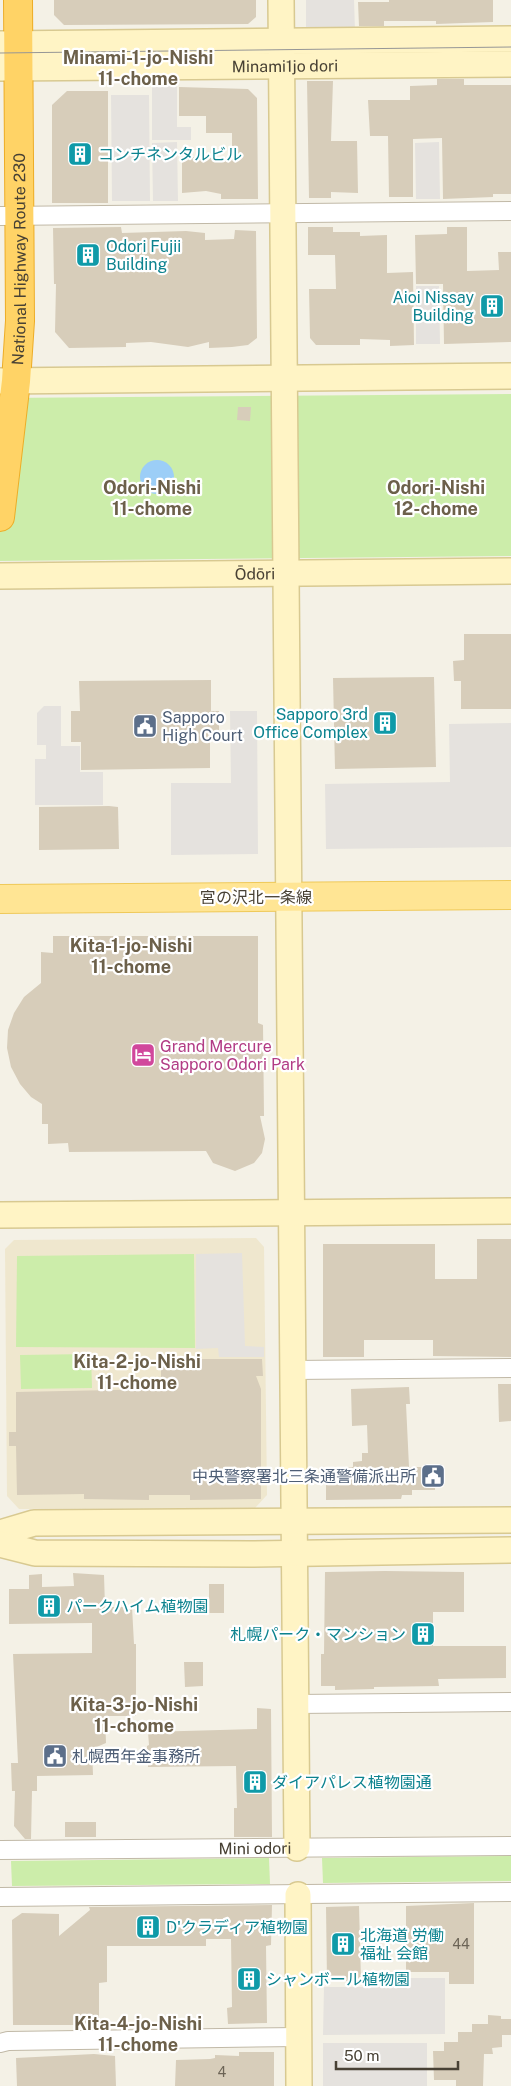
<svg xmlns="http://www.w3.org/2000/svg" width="511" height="2086" font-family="'Public Sans','Noto Sans JP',sans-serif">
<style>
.education{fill:#efe7ce}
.green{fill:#ccedaa}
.parking{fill:#e5e2de}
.water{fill:#9ccef7}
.building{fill:#d7cdba}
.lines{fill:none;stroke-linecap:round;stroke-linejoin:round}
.street-casing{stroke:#c1b9a7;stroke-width:20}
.secondary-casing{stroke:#d8c991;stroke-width:28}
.primary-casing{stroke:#efc959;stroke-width:30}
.highway-casing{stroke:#edad27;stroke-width:30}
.street{stroke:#fff;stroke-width:18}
.secondary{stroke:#fff4c5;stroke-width:25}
.primary{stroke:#ffe594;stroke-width:28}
.highway{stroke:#ffd366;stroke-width:28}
.tram{stroke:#969696;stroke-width:1}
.labels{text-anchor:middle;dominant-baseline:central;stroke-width:4.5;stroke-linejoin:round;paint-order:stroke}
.number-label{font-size:14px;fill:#6c6456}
.street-label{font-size:16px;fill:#484134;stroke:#fff}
.culture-label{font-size:16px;fill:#0d838f;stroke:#fff;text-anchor:start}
.service-label{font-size:16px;fill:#4e5e75;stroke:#fff;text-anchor:start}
.hotel-label{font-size:16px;fill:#b23c85;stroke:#fff;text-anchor:start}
.neighbourhood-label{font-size:18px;font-weight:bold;fill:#6c604a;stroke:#fff}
</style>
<rect width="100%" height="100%" fill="#f4f1e6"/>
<path class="education" d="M256,1238L264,1247L267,1495L255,1508L19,1509L7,1496L5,1249L14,1240Z"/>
<g class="green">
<path d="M511,394V556L0,561V398Z"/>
<path d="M194,1254L195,1348L16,1347L17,1256Z"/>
<path d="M91,1354L92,1388L21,1389L20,1355Z"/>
<path d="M511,1856V1881L323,1883L322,1858Z"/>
<path d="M269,1858L270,1884L12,1886L11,1861Z"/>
</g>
<g class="parking">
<path d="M306,0H354L355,31H308L306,28Z"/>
<path d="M177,84V127H191V140H152V85Z"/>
<path d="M111,95H149L150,201H112Z"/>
<path d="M177,142L178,201H153L152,143Z"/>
<path d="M439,142L440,199H416L415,143Z"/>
<path d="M416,286H439L440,344H416Z"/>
<path d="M44,706H61V746H80V772H103V805H35V759H46V745H37V713Z"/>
<path d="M230,711H257L258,854L171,855V783H231Z"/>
<path d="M511,723V847L326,849L325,784L450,782L449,724Z"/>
<path d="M242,1253L245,1346L264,1347V1357H219L218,1348L196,1349V1254Z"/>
<path d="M407,1978H445V2034L323,2035L324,1987H407Z"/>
<rect x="323" y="2043" width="104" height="43"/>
</g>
<circle class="water" cx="157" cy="477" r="17"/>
<g class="building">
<path d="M54,0H256V17L248,24L64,25L54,15Z"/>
<path d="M389,0H493V22L436,24V21H384V26H359L358,2H389Z"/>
<path d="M437,79H464V85H511V194H493V197L443,199L442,138L413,139V197H389L388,136H370L368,100H410V86L437,85Z"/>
<path d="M307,81H333L331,141H357L358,193L331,192V198H309Z"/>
<path d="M179,87L248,89L257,98L258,199H221V194L206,191L182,193V157L232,158V133H206V116H179Z"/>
<path d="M67,91H108V203H52V105Z"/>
<path d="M121,227L122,233L186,231L205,233V240L234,239L235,230L256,231L257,338L248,345L232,347L209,348V342L188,347L151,342L126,343V347L69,348L55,332L56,284H54L53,228Z"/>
<path d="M308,227H333V232H360V236L387,235V273L413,272L414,345L390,346V340L360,339V345H316L310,338L309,289H336L335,255H308Z"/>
<path d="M447,227H467V271L499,270L498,252H511V342L444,344L443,284H416L415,235L447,234Z"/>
<path d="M238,407H251L250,421L237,420Z"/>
<path d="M464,634H511V709H461V681H454L453,661L464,660Z"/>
<path d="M434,677L436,767L335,769L333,678Z"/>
<path d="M211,680V711H219V740L210,741V768L81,770V742H71V711H80L79,681Z"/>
<path d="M109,806L118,807L119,849L39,850V807Z"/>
<path d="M53,936H258V1023L263,1025L264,1116H260L265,1139L262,1153L254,1163L235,1171L213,1163L206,1151L69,1152L68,1143L48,1144V1124H42V1104L31,1097L20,1084L11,1067L7,1048L8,1030L14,1013L24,997L41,983V952L53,953Z"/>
<path d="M477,1239H511V1357L433,1356V1340H364V1357H323V1244H435V1279H477Z"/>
<path d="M161,1359H262L263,1376H256L261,1389V1499L190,1500V1495H149V1500L84,1499V1494L17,1495L16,1446H9V1432H16V1392L161,1389Z"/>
<path d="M498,1384H511V1421L499,1422Z"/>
<path d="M409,1387L410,1404H406L409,1467H438V1488L435,1487V1490H412V1495H402L401,1499L326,1500V1468L353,1467V1462L362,1461V1453H368L367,1425L352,1426L351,1389Z"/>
<path d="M385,1571L464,1572V1612H433V1646H506V1678L438,1679L439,1686L374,1687V1689L335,1690V1686H321V1654H324L325,1572Z"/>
<path d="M73,1573L104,1575L105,1607H132L134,1644H136V1716H105L106,1743L92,1749L93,1775L37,1776V1791H32L31,1839H25L14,1826L15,1791H12L11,1763H18L13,1654L92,1653V1623L9,1624V1589H29V1575L42,1574V1587L74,1586Z"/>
<rect x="209" y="1584" width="15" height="29"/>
<path d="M184,1662H203V1686L185,1687Z"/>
<path d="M257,1708L271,1709L272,1837H234V1808H237L236,1766L148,1767V1765H143V1751H147V1746L149,1745L148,1732L257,1729Z"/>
<rect x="65" y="1822" width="31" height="15"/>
<path d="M474,1903V1984H449V1972H406V1906Z"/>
<path d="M272,1905L271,1945L266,1946L267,2023L228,2024L227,2008L232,2007L231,1939H206V1946H107V1982L99,1983V2027L82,2026V2025H13L12,1920L22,1913L59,1914V1936L90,1910L89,1907Z"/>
<path d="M359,1906L361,1981H327L326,1907Z"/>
<path d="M488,2015L501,2016V2019H511V2035H502V2047L492,2048L493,2054H484L483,2086H456V2080H434L433,2051H444V2042H458V2032H472V2024H488Z"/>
<path d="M239,2052H274V2086H175L176,2060L210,2059L215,2058V2055L239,2056Z"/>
<path d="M94,2054L115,2056L116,2086H17L16,2058Z"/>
</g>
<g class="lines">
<defs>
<g id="street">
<path d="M0,216L511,211"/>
<path d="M293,1370L511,1368"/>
<path d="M296,1704L511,1702"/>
<path id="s1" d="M0,1850L511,1846"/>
<path d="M0,1897L511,1892"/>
<path d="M0,2043L8,2041L298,2037"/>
</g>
<g id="secondary">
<path d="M281,0L297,1848"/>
<path d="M0,44L511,39"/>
<path id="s2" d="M0,68L511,64"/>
<path d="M0,381L511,376"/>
<path id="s3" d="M0,576L511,571"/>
<path d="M0,1215L511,1211"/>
<path d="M0,1533L34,1523L511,1520"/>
<path d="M0,1544L35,1553L251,1554L511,1550"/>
<path d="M298,1895L299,2086"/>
</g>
<path id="primary" d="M0,899L511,895"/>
<g id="highway">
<path id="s4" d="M0,517L16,381L20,321L18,0"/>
</g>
</defs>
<use href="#street" class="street-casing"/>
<use href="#secondary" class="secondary-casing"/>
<use href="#primary" class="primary-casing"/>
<use href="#highway" class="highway-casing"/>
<use href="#street" class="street"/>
<use href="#secondary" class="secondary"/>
<use href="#primary" class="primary"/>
<use href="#highway" class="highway"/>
<path class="tram" d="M0,53L511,47"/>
</g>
<defs>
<symbol id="building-square" viewBox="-11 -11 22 22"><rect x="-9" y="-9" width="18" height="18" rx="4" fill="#0f9aa8" stroke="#fff"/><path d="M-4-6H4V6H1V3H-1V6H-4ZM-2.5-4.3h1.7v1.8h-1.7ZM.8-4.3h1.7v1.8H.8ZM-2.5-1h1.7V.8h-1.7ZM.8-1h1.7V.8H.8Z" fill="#fff"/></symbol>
<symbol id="civic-square" viewBox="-11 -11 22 22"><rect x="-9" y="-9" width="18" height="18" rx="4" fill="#5c6f8a" stroke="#fff"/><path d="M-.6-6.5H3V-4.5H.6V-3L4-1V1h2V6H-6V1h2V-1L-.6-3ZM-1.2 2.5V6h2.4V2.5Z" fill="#fff"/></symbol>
<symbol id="hotel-square" viewBox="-11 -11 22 22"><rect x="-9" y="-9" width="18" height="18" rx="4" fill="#d1479c" stroke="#fff"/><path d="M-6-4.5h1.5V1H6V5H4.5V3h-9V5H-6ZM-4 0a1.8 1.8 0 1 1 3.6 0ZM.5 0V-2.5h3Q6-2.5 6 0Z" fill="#fff"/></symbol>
</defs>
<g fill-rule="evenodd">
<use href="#building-square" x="66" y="140" width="28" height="28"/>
<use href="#building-square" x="74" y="241" width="28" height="28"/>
<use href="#building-square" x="478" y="292" width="28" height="28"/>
<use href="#building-square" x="371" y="709" width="28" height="28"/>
<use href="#civic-square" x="131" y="712" width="28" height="28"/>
<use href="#hotel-square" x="129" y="1041" width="28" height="28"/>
<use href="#civic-square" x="419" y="1462" width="28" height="28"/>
<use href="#building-square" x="35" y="1592" width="28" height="28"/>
<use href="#building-square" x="409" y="1620" width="28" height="28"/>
<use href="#civic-square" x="41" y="1742" width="28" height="28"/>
<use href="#building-square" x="241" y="1768" width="28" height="28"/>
<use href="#building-square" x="134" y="1913" width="28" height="28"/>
<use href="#building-square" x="329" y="1930" width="28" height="28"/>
<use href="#building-square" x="235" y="1965" width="28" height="28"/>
</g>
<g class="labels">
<g class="number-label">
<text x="461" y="1944">44</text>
<text x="222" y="2072">4</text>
</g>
<g class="street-label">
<text stroke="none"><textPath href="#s2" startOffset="285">Minami1jo dori</textPath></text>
<text stroke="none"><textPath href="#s4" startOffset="259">National Highway Route 230</textPath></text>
<text stroke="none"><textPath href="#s3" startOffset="255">Ōdōri</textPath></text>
<text x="256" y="897">宮の沢北一条線</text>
<text stroke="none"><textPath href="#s1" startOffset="255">Mini odori</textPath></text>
</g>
<g class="culture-label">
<text x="98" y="154">コンチネンタルビル</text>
<text x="106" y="246">Odori Fujii<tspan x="106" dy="18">Building</tspan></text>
<text x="474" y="297" text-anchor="end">Aioi Nissay<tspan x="474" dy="18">Building</tspan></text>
<text x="368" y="714" text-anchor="end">Sapporo 3rd<tspan x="368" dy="18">Office Complex</tspan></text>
<text x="66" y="1606">パークハイム植物園</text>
<text x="406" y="1634" text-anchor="end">札幌パーク・マンション</text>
<text x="272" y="1782">ダイアパレス植物園通</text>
<text x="166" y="1927">D'クラディア植物園</text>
<text x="360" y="1935">北海道 労働<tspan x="360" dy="18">福祉 会館</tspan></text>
<text x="266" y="1979">シャンボール植物園</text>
</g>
<g class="service-label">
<text x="162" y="717">Sapporo<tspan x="162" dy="18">High Court</tspan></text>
<text x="416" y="1476" text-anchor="end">中央警察署北三条通警備派出所</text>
<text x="72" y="1756">札幌西年金事務所</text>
</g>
<g class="hotel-label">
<text x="160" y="1046">Grand Mercure<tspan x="160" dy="18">Sapporo Odori Park</tspan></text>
</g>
<g class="neighbourhood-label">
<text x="138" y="57">Minami-1-jo-Nishi<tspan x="138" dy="21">11-chome</tspan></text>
<text x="152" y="487">Odori-Nishi<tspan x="152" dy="21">11-chome</tspan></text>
<text x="436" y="487">Odori-Nishi<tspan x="436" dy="21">12-chome</tspan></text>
<text x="131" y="945">Kita-1-jo-Nishi<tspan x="131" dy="21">11-chome</tspan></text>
<text x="137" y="1361">Kita-2-jo-Nishi<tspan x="137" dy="21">11-chome</tspan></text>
<text x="134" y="1704">Kita-3-jo-Nishi<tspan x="134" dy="21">11-chome</tspan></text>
<text x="138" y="2023">Kita-4-jo-Nishi<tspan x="138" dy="21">11-chome</tspan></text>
</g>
</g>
<path d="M336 2061v8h122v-8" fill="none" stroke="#484134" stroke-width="2.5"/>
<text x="344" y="2061" font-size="15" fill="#484134" stroke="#ffffff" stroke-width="4" paint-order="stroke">50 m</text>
</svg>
